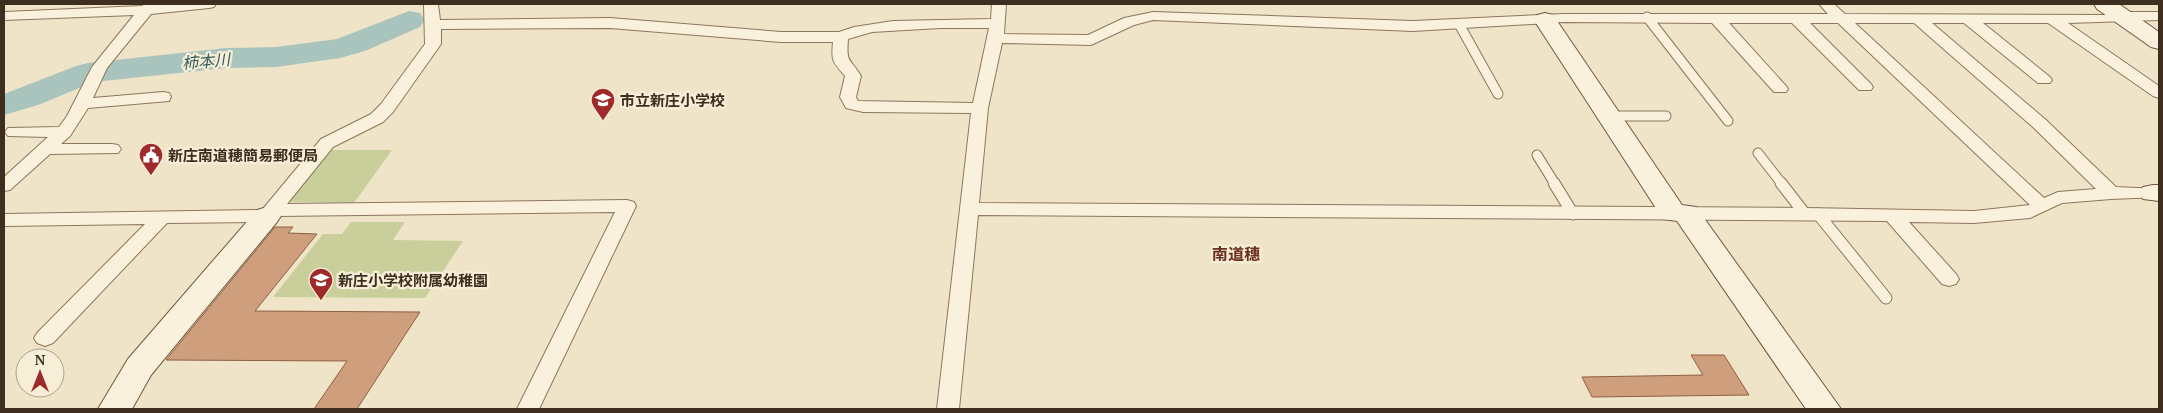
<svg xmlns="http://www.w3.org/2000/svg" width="2163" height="413" font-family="'PT Serif','Noto Sans JP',serif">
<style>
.green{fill:#c9cf9b}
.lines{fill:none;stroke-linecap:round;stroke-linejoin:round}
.river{fill:#a9c4bc;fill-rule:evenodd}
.building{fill:#cf9f7d;stroke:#8d5f41}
.lane-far1-casing{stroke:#8d765c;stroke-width:11}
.lane-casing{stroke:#8d765c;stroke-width:13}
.street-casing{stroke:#8d765c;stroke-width:2}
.secondary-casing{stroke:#6f573f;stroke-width:2}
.lane-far1{stroke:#faf1dc;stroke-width:9}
.lane{stroke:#faf1dc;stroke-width:11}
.street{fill:#faf1dc;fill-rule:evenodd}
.secondary{fill:#faf1dc;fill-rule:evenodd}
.labels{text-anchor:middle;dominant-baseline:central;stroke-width:4.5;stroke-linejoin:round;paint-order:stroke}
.poi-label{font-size:15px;font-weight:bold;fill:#3d2e20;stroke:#f7eed8;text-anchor:start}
.water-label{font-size:16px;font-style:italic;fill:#2f5d5a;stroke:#f7eed8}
.neighbourhood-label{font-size:16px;font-weight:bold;fill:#6b2e1e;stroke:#f7eed8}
</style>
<rect width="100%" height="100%" fill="#f0e4c8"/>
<g class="green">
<path d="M331,150H392L354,203L289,202Z"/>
<path d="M351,222H405L393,240L463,241L425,298L273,297L323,234H342Z"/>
</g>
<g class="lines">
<path class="river" d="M409,11L420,13L425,20L420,27L365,51L340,58L276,67L226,68L94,82L38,105L4,115V94L76,66L88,63L226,48L276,47L337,39Z"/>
</g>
<g class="building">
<path d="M275,227H293L288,233L317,234L255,311L420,312L357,409H314L347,361L166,360Z"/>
<path d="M1691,355H1724L1749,395L1592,397L1582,377L1703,375Z"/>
</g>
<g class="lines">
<defs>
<g id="lane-far1">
<path d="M1647,17L1728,121"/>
<path d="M1459,24L1498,94"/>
<path d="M1610,116H1666"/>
<path d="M1758,153L1782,184"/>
<path d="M1537,155L1555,184"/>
</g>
<g id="lane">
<path d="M1554,183L1573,214"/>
<path d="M1781,183L1805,214"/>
<path d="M1818,214L1886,298"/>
</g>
<g id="street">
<path d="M145,4H216L214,7L209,8L151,14L107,68L93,98L163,92L169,93L171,97L169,101L88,108L70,136L61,144H112L118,145L121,149L118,153L50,154L10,190L4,191V177L48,137L8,136L5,132L8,128L59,127L67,116L92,67L134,15L4,20V12L142,6Z"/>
<path d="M424,4H438L440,20L610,18L781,32H839L854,27L893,21L991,19L992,4H1006L1004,34L1088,35L1124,18L1153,12L1413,21L1564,14H1828L1819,4H1834L1845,14L2106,15L2122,12H2159V20L2068,23L2159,86V98L2153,96L2048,23H1983L2050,77L2052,80L2050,83H2038L1964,23H1932L2046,120L2116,187L2159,189V197L2111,199L2062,203L2030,218L1974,223L1909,222L1956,274L1959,279L1956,284L1949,286L1942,284L1887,221L978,215L959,409H937L971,113L863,112L846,108L840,97L845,76C833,62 831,62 833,42H781L610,28L441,29V44L393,112L383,122L333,147L287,204L627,200L634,202L636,206L539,409H517L615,212L277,216L274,220L267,222L167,223L53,343L45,346L37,343L34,338L37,333L145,224L4,226V214L262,210L321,139L371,114L381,104L425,44ZM1153,20L1413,31L1564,22L1712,23L1774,92H1786L1788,89L1786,86L1729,23H1792L1859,90H1871L1873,87L1871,84L1810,23H1838L2030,205L1974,211L1805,208L979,203L988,108L1002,43L1091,45L1134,25ZM1855,23H1914L2034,128L2096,189L2058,192L2044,198ZM940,28H989L973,103L858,101L856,97L861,76C850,57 846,65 848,39L872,32Z"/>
</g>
<g id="secondary">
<path d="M2094,4H2119L2159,32V49L2151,47L2097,9Z"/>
<path d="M1545,13L1553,15L1682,205L1696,207L1841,409H1806L1677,221L1663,219L1534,20L1537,15Z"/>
<path d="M2153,185H2159V201L2143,199L2139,193L2143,187Z"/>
<path d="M267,207L277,210L281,216L277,222L151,375L132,409H98L128,359L257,210Z"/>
</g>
</defs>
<use href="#lane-far1" class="lane-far1-casing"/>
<use href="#lane" class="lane-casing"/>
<use href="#street" class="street-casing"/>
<use href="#secondary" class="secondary-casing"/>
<use href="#lane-far1" class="lane-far1"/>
<use href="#lane" class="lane"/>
<use href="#street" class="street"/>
<use href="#secondary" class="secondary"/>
</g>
<defs>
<symbol id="school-pin" viewBox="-11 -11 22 30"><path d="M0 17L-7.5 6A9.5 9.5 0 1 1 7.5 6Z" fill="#9e2a2b" stroke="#f7eed8"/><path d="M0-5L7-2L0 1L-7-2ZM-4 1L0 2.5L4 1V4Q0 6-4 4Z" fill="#fff"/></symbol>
<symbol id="civic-pin" viewBox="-11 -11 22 30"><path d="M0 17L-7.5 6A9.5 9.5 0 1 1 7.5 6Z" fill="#9e2a2b" stroke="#f7eed8"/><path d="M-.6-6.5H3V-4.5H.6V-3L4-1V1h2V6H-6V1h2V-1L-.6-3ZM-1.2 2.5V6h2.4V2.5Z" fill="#fff"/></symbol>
</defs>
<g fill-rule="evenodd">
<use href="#school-pin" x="589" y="86" width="28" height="38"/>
<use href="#civic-pin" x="137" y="141" width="28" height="38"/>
<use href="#school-pin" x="307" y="266" width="28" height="38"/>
</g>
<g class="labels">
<g class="poi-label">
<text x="620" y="100">市立新庄小学校</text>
<text x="168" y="155">新庄南道穂簡易郵便局</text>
<text x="338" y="280">新庄小学校附属幼稚園</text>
</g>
<g class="water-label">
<text transform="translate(206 61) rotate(-5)">柿本川</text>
</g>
<g class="neighbourhood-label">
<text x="1236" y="254">南道穗</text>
</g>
</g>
<rect width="2163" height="413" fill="none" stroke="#3d2e20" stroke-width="10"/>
<g transform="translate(40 373)"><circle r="24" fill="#f7eed8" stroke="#ada18e"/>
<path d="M0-4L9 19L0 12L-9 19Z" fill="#9e2a2b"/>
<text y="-8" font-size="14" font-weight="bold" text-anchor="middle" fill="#3d2e20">N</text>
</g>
</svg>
